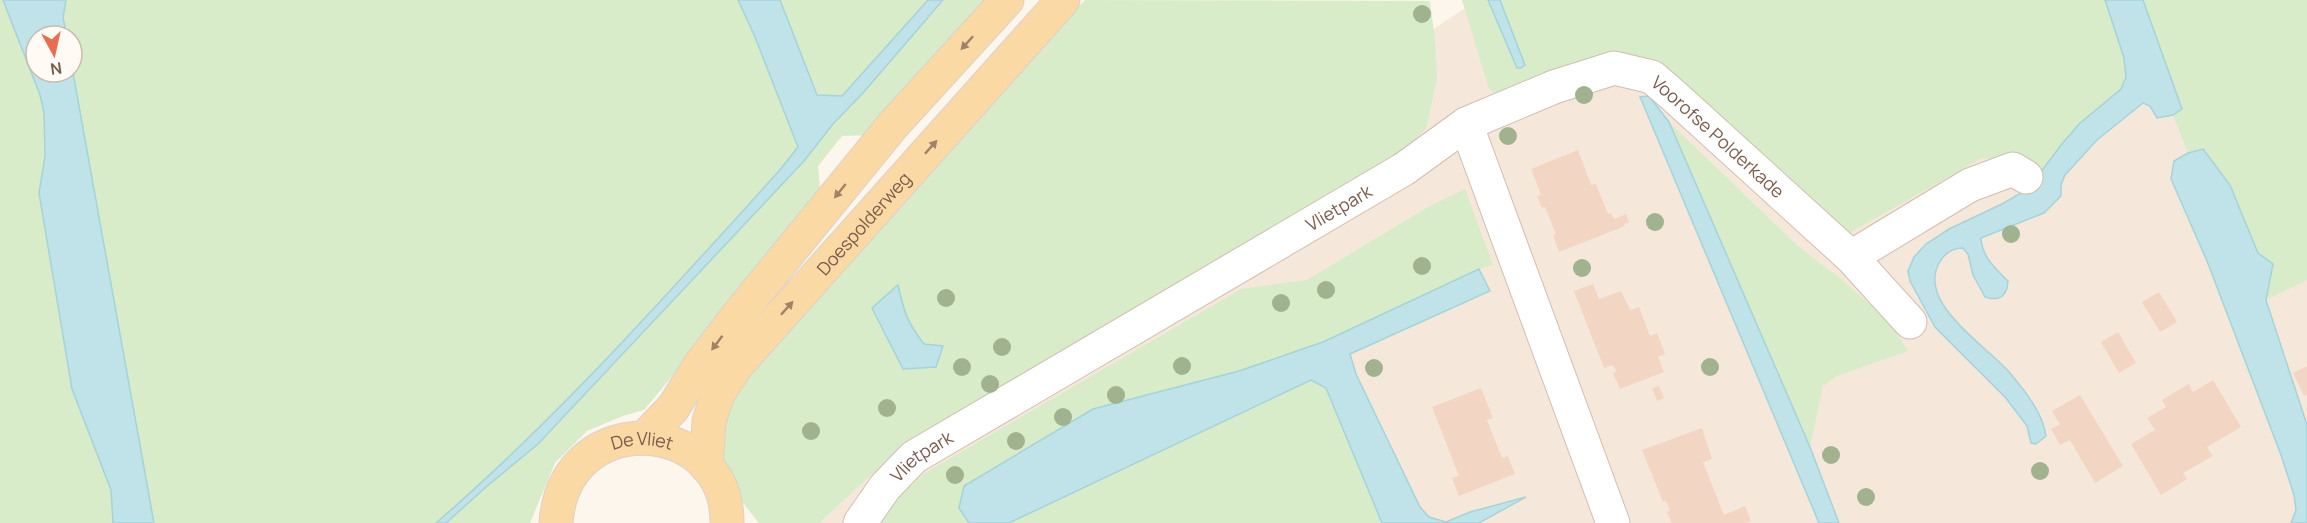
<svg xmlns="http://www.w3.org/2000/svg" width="2307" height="523" font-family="Manrope,sans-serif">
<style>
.residential{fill:#f5e8da}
.green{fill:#d8ecc9;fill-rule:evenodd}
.water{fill:#bfe3e8;stroke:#a5d3da;stroke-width:1.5}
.building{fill:#f3d5c3}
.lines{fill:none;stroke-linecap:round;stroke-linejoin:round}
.minor-casing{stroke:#d1beb0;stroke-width:35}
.major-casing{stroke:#dad1cd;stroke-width:35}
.minor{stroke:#fff;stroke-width:33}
.major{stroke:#fbd9a5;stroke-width:33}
.tree{fill:#a0b28e}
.oneway{fill:#a18267}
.labels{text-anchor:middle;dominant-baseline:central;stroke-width:5;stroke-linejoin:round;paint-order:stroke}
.street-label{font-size:18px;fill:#7a5c4d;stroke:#fffaf3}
</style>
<rect width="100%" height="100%" fill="#fdf6ec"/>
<path class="residential" d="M1477,0H1622L1850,142L2113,0H2307V523H809L806,448Z"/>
<g class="green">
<path d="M0,0H3L40,95L44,112L45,156L39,193L72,389L111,490L113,523H0Z"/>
<path d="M66,0H738L755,37L804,160C848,105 897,54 944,0H995L875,135L842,136L818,166L821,198L644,410L623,416L587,431L555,463L530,523H154L72,67V36H67L63,18Z"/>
<path d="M780,0H932L842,96L817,95Z"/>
<path d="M1085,0L1430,1L1435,40L1437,79L1426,129L1400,153L918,444L873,473L819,523H759C737,497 713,462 720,426C724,403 746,376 759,357ZM898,285L905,317L924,344L931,346L903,369Z"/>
<path d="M1462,0H1488L1517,68L1525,64L1500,0H2105C2112,18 2130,61 2125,80C2120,99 2094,111 2080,124C2065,138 2054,155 2042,171L2022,161L1982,158L1837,240L1649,65L1499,95L1489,89Z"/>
<path d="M2143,0H2307V280L2266,300L2273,264L2258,253L2230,185L2204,149L2188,153L2173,115L2182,109Z"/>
<path d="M1669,122L1799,247L1840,278L1890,323L1908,351L1837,376L1823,386L1810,447Z"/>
<path d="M1465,189L1493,265L1479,269L1323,342L1239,371L959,508L969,523H879L891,504L925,473L1241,289L1307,280L1428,207Z"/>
<path d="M1311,380L1326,388L1382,523H1009Z"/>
</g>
<g class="water">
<path d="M3,0H66L63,18L67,36H36V72H72V67L154,523H113L111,490L72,389L39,193L45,156L44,112L40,95Z"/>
<path d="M738,0H780L817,95L842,96L928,0H943L863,93L833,124L804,161L538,444L486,487L446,523H436C560,416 669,292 779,171L798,147L755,37Z"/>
<path d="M1488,0H1500L1525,65L1521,68H1517Z"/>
<path d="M2105,0H2143L2182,109L2173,115L2157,118L2150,106L2143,103L2097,140L2065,175L2061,185V196L2044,213L1981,238C1982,257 1995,268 2008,281C2007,296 2000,302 1985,297L1973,275L1968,254L1963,248C1951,248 1943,255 1938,265C1919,305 1988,347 2010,373C2025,391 2043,413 2046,436L2036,444L2031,443L2027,426L2005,397L1935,327L1910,281L1908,271L1914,257L1926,244L1949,229L2002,204L2028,189L2061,145L2079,124L2121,89L2126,77L2124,58Z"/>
<path d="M1649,96L1669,122L1810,447L1839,523H1819L1640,97Z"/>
<path d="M2203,149L2230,185L2258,253L2273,264L2266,300L2307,425V523H2291L2296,510L2294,495L2281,455L2207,261L2171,179L2174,161L2188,153Z"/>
<path d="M1479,269L1490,291L1350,354L1356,374L1420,507L1429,517L1446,522L1470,512L1526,497L1479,523H1382L1326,388L1311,380L1009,523H969L959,508L964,486L1093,409L1239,371L1323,342Z"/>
<path d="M898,285C904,312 907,322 924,344L943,346L936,367L903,369L872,308Z"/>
</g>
<g class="building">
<path d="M1578,150L1591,185L1596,184L1608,214L1611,213L1614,219L1626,214L1629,222L1624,224L1625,226L1559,252L1553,235L1556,234L1545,207L1542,208L1537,196L1541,195L1531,169Z"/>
<path d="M1593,284L1599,299L1621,291L1630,310L1639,307L1650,336L1657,333L1665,354L1658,357L1664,372L1620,389L1613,373L1616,372L1613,365L1604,368L1574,291Z"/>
<path d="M2159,292L2177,322L2160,332L2142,302Z"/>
<path d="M2118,332L2136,363L2119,373L2101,342Z"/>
<path d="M2307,366V394L2304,396L2293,373Z"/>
<path d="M2213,380L2241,427L2207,447L2213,456L2183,473L2187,479L2161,495L2131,444L2155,430L2147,418L2166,407L2162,400L2189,384L2193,392Z"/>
<path d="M1659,386L1664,398L1657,401L1652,388Z"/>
<path d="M1481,388L1493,418L1487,420L1502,458L1508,456L1515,474L1459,496L1452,478L1459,476L1432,407Z"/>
<path d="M2080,395L2123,466L2095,483L2070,440L2060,445L2051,429L2060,424L2052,411Z"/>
<path d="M1702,428L1712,459L1703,462L1724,515L1745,506L1751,521L1746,523H1672L1667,512L1670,510L1666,501L1663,502L1642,450Z"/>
</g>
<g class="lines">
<defs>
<g id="minor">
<path d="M1466,124L1613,523"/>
<path d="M1851,257L1970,185L2013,169L2026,177"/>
<path id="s1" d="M860,523L885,487L914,457L1404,169L1466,124L1554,87L1614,68L1652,77L1674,96L1851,257L1910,322"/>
</g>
<g id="major">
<path d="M644,438L673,408L700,365L738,315L893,125L1007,0"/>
<path id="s2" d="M706,466L709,421L718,394L737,365L1063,0"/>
<path id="s3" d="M556,523C564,405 728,415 727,523"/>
</g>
</defs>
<use href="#minor" class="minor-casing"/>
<use href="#major" class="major-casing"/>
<use href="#minor" class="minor"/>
<use href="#major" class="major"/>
</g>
<g class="tree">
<circle cx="1422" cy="14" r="9"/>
<circle cx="1584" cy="95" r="9"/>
<circle cx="1508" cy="136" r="9"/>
<circle cx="1655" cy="222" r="9"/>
<circle cx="2011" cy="234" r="9"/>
<circle cx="1422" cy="266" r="9"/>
<circle cx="1582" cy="268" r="9"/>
<circle cx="1326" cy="290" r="9"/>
<circle cx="946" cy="298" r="9"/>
<circle cx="1281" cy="303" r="9"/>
<circle cx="1002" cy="347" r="9"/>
<circle cx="1182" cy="366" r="9"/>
<circle cx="962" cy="367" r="9"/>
<circle cx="1710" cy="367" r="9"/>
<circle cx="1374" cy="368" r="9"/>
<circle cx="990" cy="384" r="9"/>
<circle cx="1116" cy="395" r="9"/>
<circle cx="887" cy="408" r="9"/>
<circle cx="1063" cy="417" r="9"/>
<circle cx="811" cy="431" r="9"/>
<circle cx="1016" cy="441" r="9"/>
<circle cx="1831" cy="455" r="9"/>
<circle cx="2040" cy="471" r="9"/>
<circle cx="955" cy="475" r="9"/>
<circle cx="1866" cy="497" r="9"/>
</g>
<defs><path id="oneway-solid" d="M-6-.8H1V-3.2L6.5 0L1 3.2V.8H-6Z" transform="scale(1.5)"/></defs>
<g class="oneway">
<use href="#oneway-solid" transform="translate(967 43) rotate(132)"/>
<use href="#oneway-solid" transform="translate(931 147) rotate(-48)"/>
<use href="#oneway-solid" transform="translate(840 191) rotate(129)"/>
<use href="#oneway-solid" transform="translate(787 308) rotate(-48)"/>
<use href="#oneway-solid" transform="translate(717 343) rotate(127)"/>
</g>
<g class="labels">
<g class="street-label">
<text stroke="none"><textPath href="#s1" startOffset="1017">Voorofse Polderkade</textPath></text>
<text stroke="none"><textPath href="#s1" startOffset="578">Vlietpark</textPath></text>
<text stroke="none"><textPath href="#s2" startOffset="298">Doespolderweg</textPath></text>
<text stroke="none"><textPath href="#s3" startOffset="134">De Vliet</textPath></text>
<text stroke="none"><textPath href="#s1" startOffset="92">Vlietpark</textPath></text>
</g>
</g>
<g transform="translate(54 54) rotate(172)"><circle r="28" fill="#fffaf3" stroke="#cabbb1" stroke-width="1.5"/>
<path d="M0-4.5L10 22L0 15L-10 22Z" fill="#e76f51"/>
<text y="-9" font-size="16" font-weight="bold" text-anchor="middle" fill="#7a5c4d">N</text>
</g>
</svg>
